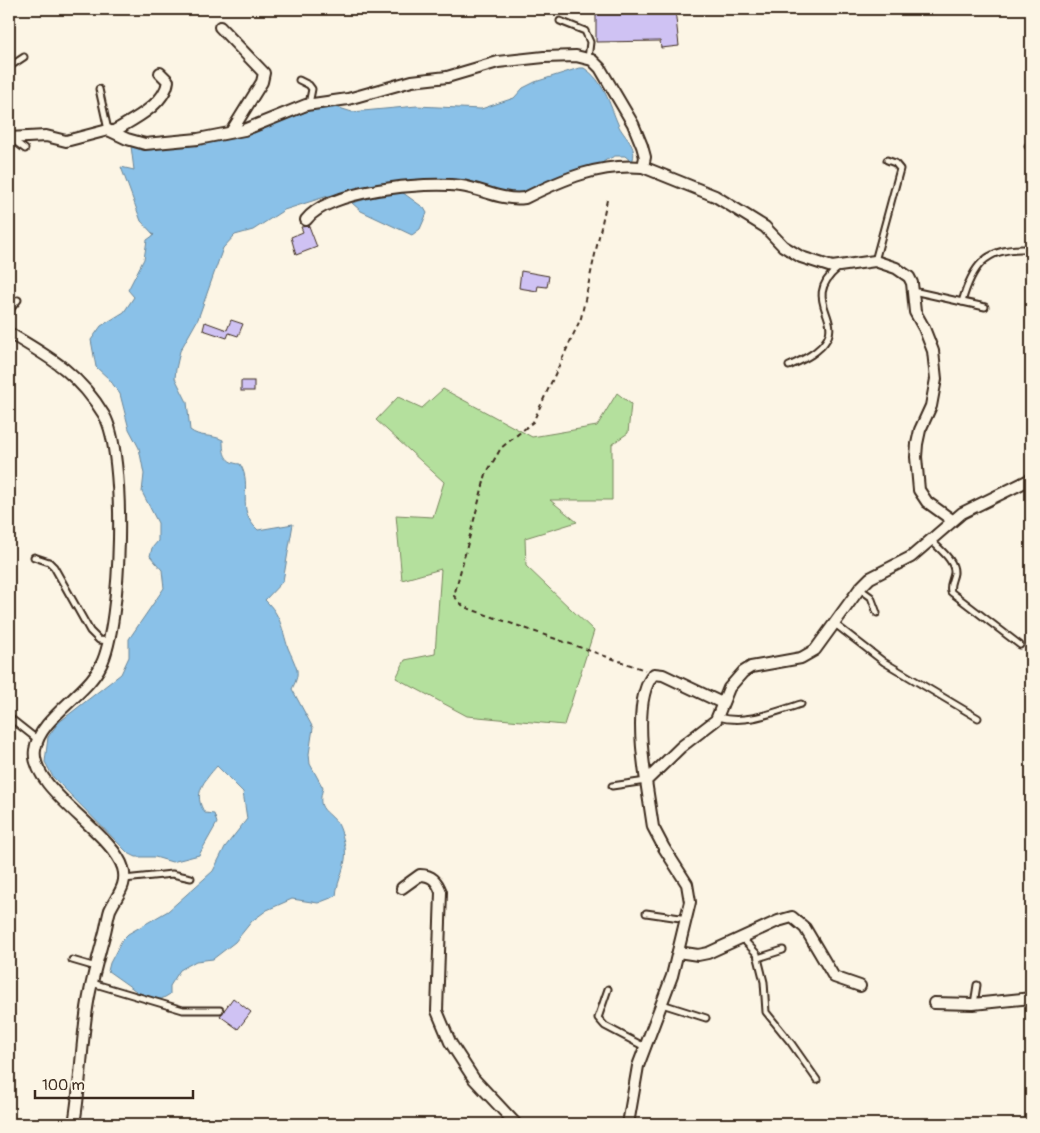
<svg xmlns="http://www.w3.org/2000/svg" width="1040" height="1133" font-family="Pangolin,sans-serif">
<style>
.green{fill:#b4e09d;stroke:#78855e}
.water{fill:#8ac1e8;stroke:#6a8597}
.building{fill:#cfc2f3;stroke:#3b2a1e}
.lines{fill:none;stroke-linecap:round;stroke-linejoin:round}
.service-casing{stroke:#3b2a1e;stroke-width:9}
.minor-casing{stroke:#3b2a1e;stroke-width:14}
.path{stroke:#3b2a1e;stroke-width:2;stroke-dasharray:5 4;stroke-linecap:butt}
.service{stroke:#fcf5e5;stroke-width:5}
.minor{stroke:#fcf5e5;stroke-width:10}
</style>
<rect width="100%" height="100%" fill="#fcf5e5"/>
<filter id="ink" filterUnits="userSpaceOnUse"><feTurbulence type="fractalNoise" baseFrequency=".02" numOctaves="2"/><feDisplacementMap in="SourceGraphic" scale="10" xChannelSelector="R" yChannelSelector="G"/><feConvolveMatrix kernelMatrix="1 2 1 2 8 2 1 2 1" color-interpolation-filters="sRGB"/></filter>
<g filter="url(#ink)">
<path class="green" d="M443,389L532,437L597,426L617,393L631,404L628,433L612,444V500H550L577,522L525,538L526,566L594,631L564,725L467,716L396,678L405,660L435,654L441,569L402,580L396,515L433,517L444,482L376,420L398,397L422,408Z"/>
<g class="water">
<path d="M579,68H584C604,81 609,103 618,124C623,137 639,146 632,162L625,156H615L606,160L597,167L567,174L533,192L515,195L433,179L328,196L284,210L253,230L235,235L223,248L198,319L180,351L176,369L175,378L187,402L190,430C200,438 211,434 223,440C223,454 225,463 240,464C254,486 234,509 258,530L293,524L283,581L265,600C281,615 282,629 288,648C291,655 295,663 297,670C298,677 295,683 292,689L313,728L309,754L310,764L323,788C316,811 327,809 338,824C341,829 344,841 345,847C348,865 337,879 336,896L318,903L292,899L267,910L252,921L235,942L213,959L196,961L180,970L170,986V994C153,1006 145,998 132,988C124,982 116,977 108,971L110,963L122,940L128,934L168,911L213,871L225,847L247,819L243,792L217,766C204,781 192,794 205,813L214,814L217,823L199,855L172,862L155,857H136L128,853L53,777L45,762L48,737L58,723L121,674L129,657V639L164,588L162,570L150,556L152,548L158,541V523L142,492L144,474L139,448L129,429L120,394L109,379L96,367L91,340L101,326L124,312L134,297L128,290L144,259L147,240L154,235L141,221L121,167L134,170L131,146L170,145L257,130L327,104L352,112L417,106L481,109L514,98L523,88L535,82Z"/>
<path d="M399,190L424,208L427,213L420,229L412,235L361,211L352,203Z"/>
</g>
<g class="building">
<path d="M596,9H675L679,46L661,48L660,41L596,42Z"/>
<path d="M309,226L317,247L296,255L291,237L303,232L301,227Z"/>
<path d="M521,271L549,276L547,287L538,286L537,291L519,288Z"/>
<path d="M231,320L243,324L238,336L229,333L227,338L203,330L205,322L227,330Z"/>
<rect x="241" y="381" width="13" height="10"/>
<path d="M233,998L251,1012L238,1029L220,1016Z"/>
</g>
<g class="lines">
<defs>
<g id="service">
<path d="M560,21L585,31L590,42L588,59"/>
<path d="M9,67L24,57"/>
<path d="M299,80L309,85L312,89L309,104"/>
<path d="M99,89L108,130"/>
<path d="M13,140L25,149"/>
<path d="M1028,146L1031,145"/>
<path d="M875,261L900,169L895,163L887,160"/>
<path d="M913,291L985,307"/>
<path d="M962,302C972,267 985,248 1024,249"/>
<path d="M9,311L18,300"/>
<path d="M789,366C802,360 819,353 827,339C840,316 802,298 838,268"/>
<path d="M931,540C939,549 955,560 954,573C953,580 949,584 951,592L1020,645"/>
<path d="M34,557L49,562L54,567L90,631L99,640L110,641"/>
<path d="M860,589L871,597L877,613"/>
<path d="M835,624L884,662L978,718"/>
<path d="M9,717L38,740"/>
<path d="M718,717C746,725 774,712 801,704"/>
<path d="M612,786L646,781"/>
<path d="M124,879L172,874L191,878"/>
<path d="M646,913L687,919"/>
<path d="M742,938L757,954L764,982L766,1012L791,1043L817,1080"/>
<path d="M758,958L783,950"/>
<path d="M72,960L96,967"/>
<path d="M92,983L183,1010H220"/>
<path d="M608,989L598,1018L605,1026L645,1047"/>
<path d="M662,1004L706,1018"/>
<path d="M974,1004L977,985"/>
</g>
<g id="minor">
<path d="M220,27L264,73L262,82L231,132"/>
<path d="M114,131C132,120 165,105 168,81L160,73"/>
<path d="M9,138L46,136L66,141L108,130L127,139L145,144L198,139L244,130L306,105L348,99L412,81L447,77L498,62L544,57L576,56L592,60L600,68L633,124L642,146L645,157L643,167"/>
<path d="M306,220C328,190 425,181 461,186C483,189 501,201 525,198C563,179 600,163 643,167L715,196L765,227L783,246L801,257L832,267L875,261L896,268L909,277L912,283L915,312L924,328L933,351L936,379L931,406L920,430L917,444L916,457L919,490L927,502L952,520"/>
<path d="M9,333C49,357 78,372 104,415C127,454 122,624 101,665C87,695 39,718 35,750C29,788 113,833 123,868C128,885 117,895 110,910C108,916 107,924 105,932C99,955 92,978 88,1002C81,1043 81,1084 74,1124"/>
<path d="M646,781C642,754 634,695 654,674L663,675L722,703"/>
<path d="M402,888L420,875C432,875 437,881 441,892L437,1011L450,1042L474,1079L516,1124"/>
<path d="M678,952L698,955L708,953L778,921L792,917L805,928L834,977L860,986"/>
<path d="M934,1003L973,1004L1031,998"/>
<path d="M628,1124L638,1066L672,976L690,902L687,884L664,848L653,827L646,781L681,747L716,720L729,688L743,672L751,667L801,658L815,650L860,588L870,578L911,557L962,513L1031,479"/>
</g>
</defs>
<use href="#service" class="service-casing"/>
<use href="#minor" class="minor-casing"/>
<path class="path" d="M607,200L581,318L533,422L501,448L486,474L454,596L464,607L645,670"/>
<use href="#service" class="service"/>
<use href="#minor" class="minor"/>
</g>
</g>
<rect width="1040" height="1133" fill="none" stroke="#fcf5e5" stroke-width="30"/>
<rect x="15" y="15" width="1010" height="1103" fill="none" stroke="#3b2a1e" stroke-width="2" filter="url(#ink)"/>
<path d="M35 1090v8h158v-8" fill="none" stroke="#3b2a1e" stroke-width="2.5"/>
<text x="42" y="1090" font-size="15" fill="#3b2a1e" stroke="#fcf5e5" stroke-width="4" paint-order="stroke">100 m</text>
</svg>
